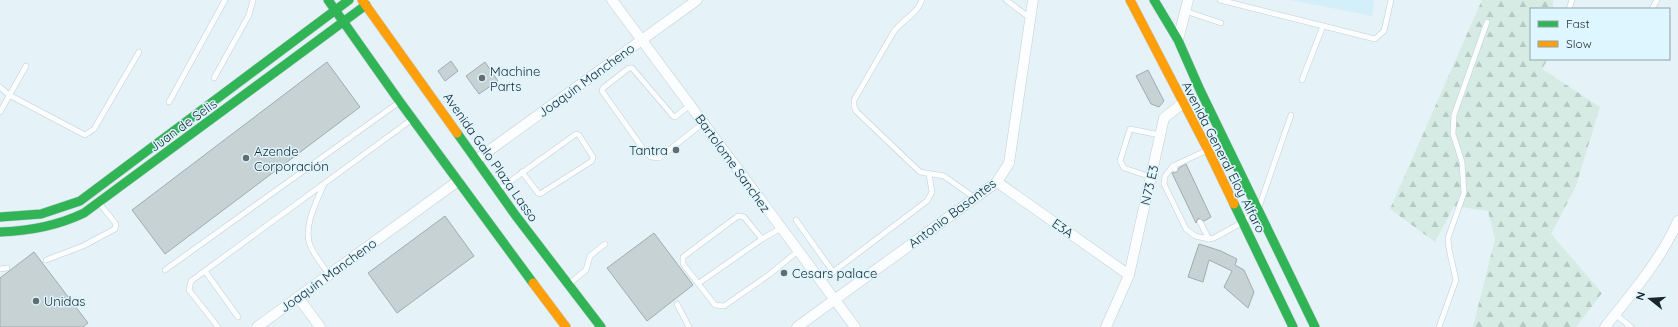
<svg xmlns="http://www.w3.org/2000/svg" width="1678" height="327" font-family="Quicksand,sans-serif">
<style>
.built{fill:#d3eff9}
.forest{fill:url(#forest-firs)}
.building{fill:#c6d2d4;stroke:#a0acae}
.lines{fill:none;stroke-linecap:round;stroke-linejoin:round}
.lane-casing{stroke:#c3cfd4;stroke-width:6}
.street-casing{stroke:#c3cfd4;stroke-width:11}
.fast-casing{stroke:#c3cfd4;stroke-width:10}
.slow-casing{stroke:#c3cfd4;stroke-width:10}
.lane{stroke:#fbfdfe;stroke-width:5}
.street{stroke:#fbfdfe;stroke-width:10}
.fast{stroke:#30b455;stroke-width:9}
.slow{stroke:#ff9f0a;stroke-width:9}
.poi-dot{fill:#626d72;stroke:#ddf6ff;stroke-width:1.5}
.labels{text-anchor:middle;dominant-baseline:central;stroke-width:3;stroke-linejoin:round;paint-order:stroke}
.poi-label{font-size:13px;fill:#1b262b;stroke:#ddf6ff;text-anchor:start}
.street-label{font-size:13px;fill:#1b262b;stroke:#ddf6ff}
</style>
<defs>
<pattern id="forest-firs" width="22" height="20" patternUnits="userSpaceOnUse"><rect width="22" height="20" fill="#d6ebe3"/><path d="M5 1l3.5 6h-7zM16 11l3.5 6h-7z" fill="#b7c9c3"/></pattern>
</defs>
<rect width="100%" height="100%" fill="#e5f2f7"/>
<path class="built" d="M1291,0H1374L1372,16Z"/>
<path class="forest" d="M1482,0H1553V9H1531V59H1548L1542,69L1600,107L1576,186L1551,234L1602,293L1576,327H1473L1495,239L1488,211L1454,206L1435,242L1390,209Z"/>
<g class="building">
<path d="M451,61L458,71L445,81L438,71Z"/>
<path d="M327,62L360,107L165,254L132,210Z"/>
<path d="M485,62L498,81L479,94L466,76Z"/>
<path d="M1148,70L1164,101L1159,107L1151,104L1136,76Z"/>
<path d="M1186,164L1211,217L1204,221L1198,218L1196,223L1172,173L1177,172L1179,168Z"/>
<path d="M445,216L474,256L397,313L368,273Z"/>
<path d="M654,233L693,285L647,321L607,268Z"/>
<path d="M1199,244L1221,251L1237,259L1235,265L1244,270L1254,292L1248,308L1224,287L1232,271L1209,260L1203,282L1188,277Z"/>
<path d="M34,252L88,323L83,327H0V278Z"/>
</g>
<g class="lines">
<defs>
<g id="lane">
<path d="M922,0C916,16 901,20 893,33L854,100V106L856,111L920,172L944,176L975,198"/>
<path d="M1006,0L1030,18"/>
<path d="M1220,0L1375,39L1384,31L1391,0"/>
<path d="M1569,9L1572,0"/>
<path d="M1652,9L1657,0"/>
<path d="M1185,11L1221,23"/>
<path d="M214,78L249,15L253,0"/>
<path d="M1302,80L1323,26"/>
<path d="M0,87L9,95L85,135L94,129L139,52"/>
<path d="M169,102L225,0"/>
<path d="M690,105L675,117L673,116L632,68H629L603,88L602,91L646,153L651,157L659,158L703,123"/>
<path d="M0,112L26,66"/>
<path d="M1173,166L1165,176L1164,184L1186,229L1195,236L1209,239"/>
<path d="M1175,169L1173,166L1223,143"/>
<path d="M1151,177L1124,168L1120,161L1130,129L1160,135"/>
<path d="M324,184C317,201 303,226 310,245C314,255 322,265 329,274"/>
<path d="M498,190L576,134L579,135L593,157L592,161L540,194L538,193L522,172"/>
<path d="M796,220L833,272"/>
<path d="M1200,222L1209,239L1214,238L1243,222L1258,210L1291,115"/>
<path d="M781,228L762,239L744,217L738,216L683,257V264L715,305L724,306L770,274L798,251"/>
<path d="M46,260L83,246L115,229L116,224L100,204"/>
<path d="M0,269L7,268"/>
<path d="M165,270L398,103"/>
<path d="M205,271L238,317"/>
<path d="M821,281L927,201L932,192L929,174"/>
<path d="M699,283L762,239"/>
<path d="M569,284L586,270L590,256L605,244"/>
<path d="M677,304L689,327"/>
<path d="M1615,314L1631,327"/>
<path d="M218,327L189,290L191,281L411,120"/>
<path d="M1439,327L1456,280L1449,249L1448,238L1464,193L1462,162L1453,134L1454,115L1487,22"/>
</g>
<g id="street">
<path d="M612,0L855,327"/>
<path d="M1178,40L1188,0"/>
<path d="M476,160L697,0"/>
<path d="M997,182L1129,275"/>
<path d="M298,297L320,327"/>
<path d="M257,327L458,181"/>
<path d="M797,327L997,182L1009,163L1033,0"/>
<path d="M1106,327L1129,275L1164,118L1183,103"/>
<path d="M1605,327C1632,293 1660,261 1678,221"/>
</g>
<g id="fast">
<path d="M328,0L400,102L533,283"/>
<path d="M1154,0L1178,40L1200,90L1315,327"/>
<path d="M457,133L516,216L601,327"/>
<path d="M1234,204L1293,327"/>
<path d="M0,217L41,214L80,201L349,0"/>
<path d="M0,232C30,231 57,226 84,213L366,5"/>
</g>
<g id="slow">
<path d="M362,0L457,133"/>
<path d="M1130,0L1208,150L1234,204"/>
<path d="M533,283L566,327"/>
</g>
</defs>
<use href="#lane" class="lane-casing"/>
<use href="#street" class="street-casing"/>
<use href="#fast" class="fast-casing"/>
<use href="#slow" class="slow-casing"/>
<use href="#lane" class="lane"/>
<use href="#street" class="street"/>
<use href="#fast" class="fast"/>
<use href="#slow" class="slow"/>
</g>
<g class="poi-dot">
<circle cx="482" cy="78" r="4"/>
<circle cx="676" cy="150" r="4"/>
<circle cx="246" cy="158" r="4"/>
<circle cx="784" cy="273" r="4"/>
<circle cx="36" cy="301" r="4"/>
</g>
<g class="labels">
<g class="poi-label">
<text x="490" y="71">Machine<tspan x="490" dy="15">Parts</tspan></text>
<text x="668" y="150" text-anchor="end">Tantra</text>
<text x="254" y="151">Azende<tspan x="254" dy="15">Corporación</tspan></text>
<text x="792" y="273">Cesars palace</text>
<text x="44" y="301">Unidas</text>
</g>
<g class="street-label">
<text transform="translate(586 80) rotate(-36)">Joaquin Mancheno</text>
<text transform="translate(183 125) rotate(-36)">Juan de Selis</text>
<text transform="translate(491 157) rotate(55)">Avenida Galo Plaza Lasso</text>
<text transform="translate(1224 157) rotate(63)">Avenida General Eloy Alfaro</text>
<text transform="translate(733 163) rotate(54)">Bartolome Sanchez</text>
<text transform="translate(1149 185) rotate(-77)">N73 E3</text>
<text transform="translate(952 213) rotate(-37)">Antonio Basantes</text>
<text transform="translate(1063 228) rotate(35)">E3A</text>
<text transform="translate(328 275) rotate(-36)">Joaquin Mancheno</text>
</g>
</g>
<rect x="1530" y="8" width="140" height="52" fill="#ddf6ff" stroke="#8fa3aa"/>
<rect x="1538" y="21" width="20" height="6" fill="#30b455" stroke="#8fa3aa"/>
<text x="1566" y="28" font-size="12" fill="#1b262b">Fast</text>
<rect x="1538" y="41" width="20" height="6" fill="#ff9f0a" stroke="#8fa3aa"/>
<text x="1566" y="48" font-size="12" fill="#1b262b">Slow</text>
<g transform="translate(1650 299) rotate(287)" stroke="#ddf6ff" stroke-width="3" paint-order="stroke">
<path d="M0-3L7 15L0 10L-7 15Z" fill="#1b262b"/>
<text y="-6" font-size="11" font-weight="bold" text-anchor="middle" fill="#1b262b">N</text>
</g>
</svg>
